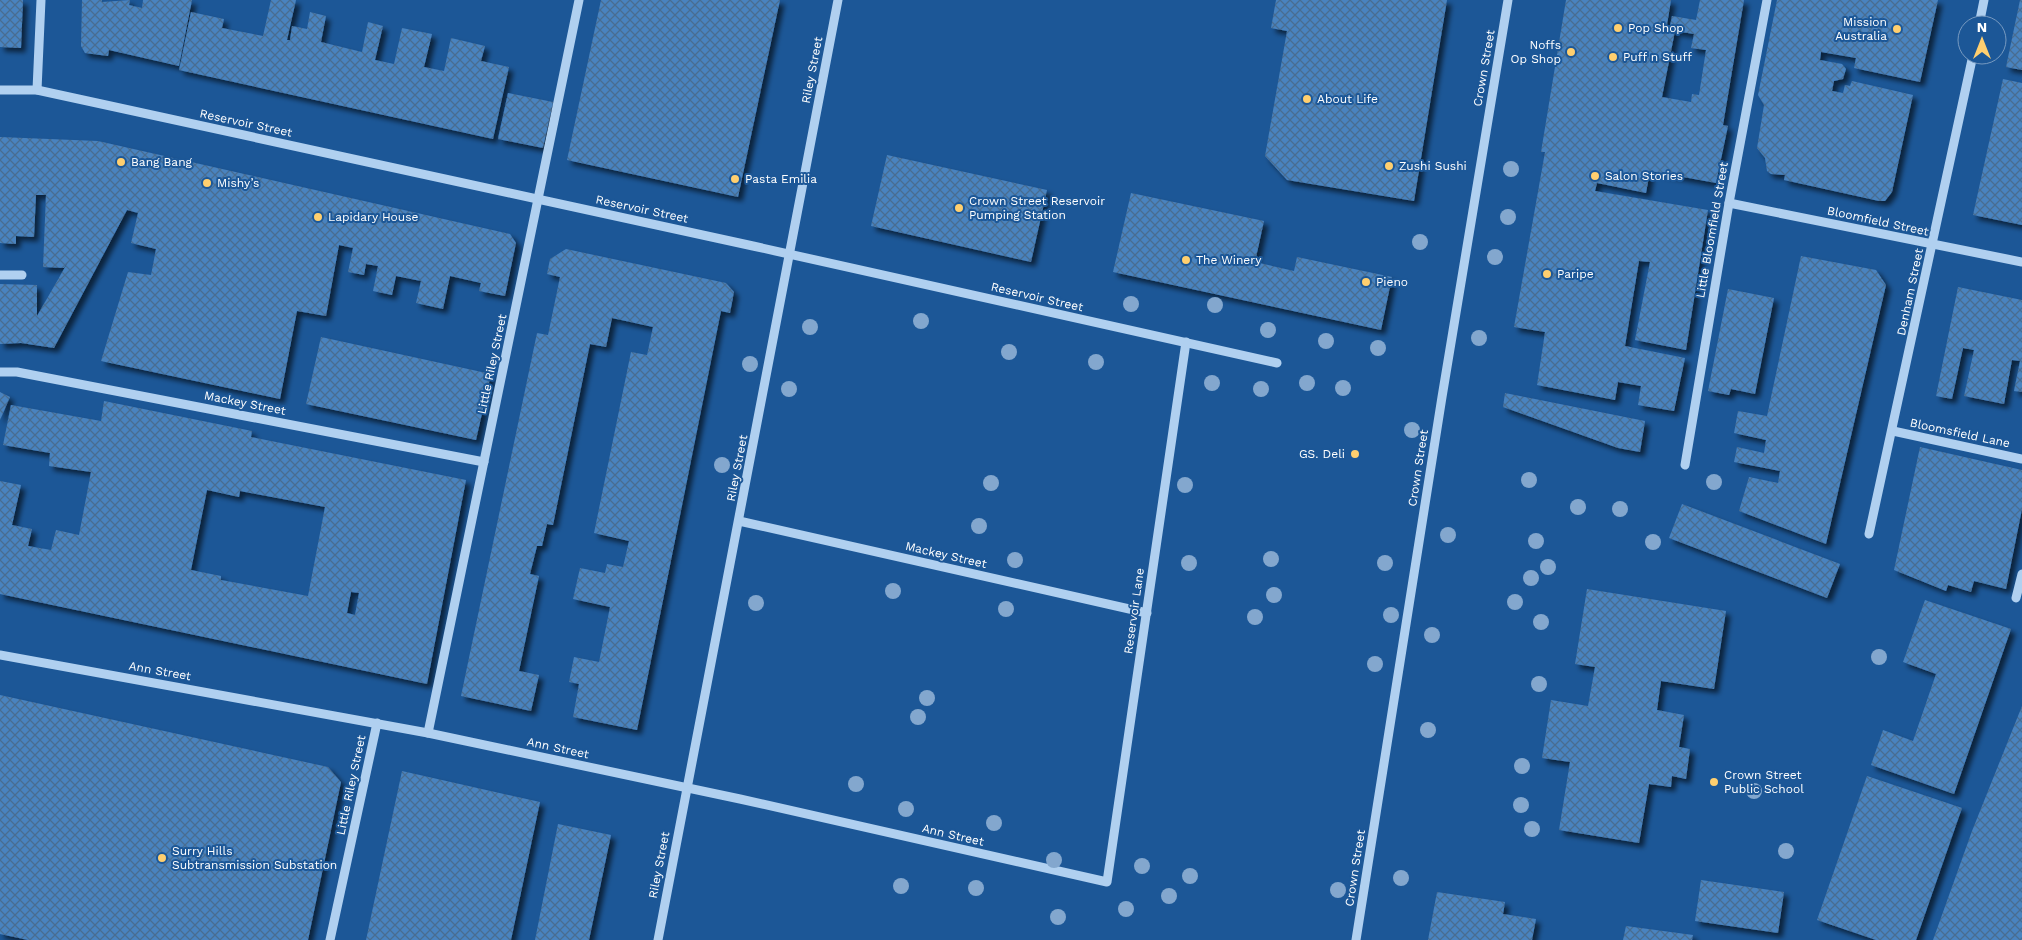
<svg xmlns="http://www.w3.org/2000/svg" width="2022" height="940" font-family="'Work Sans',sans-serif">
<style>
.building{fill:url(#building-cross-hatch);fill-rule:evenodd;filter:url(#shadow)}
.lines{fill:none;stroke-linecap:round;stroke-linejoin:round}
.minor{stroke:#b0d0f0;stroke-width:9}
.tree{fill:#83a7ce}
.poi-dot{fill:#ffcf6f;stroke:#1c5797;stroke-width:2}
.labels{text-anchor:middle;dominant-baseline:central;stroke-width:4;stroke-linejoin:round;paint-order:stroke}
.poi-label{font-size:12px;fill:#fff;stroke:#1c5797;text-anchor:start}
.street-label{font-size:12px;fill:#fff;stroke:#1c5797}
</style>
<defs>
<pattern id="building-cross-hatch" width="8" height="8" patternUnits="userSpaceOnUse" patternTransform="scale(1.25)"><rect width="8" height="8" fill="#4983bf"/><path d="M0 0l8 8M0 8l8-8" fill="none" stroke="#4a6d91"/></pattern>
<filter id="shadow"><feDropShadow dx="4.5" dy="4.5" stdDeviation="2.5" flood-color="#0009"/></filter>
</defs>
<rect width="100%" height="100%" fill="#1c5797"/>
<g class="building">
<path d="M0,0H23L21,48L0,47Z"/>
<path d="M82,0H102V2L130,0L129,5L142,8L143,0H192L179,66L109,50L108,56L85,53L81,46Z"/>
<path d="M271,0H296L287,40H290L292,26L307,29L310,12L326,16L321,42L362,52L368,22L383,26L375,60L394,64L402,28L432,34L424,67L444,71L451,38L485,46L481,61L509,67L493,139L179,70L191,12L224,19L222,28L263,36Z"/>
<path d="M601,0H780L738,197L567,160Z"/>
<path d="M1276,0H1447L1414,201L1287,180L1265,156L1287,31L1271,28Z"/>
<path d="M1566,0H1671L1667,25L1670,26L1672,16L1696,20L1700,0H1744L1723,125L1728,126L1716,183L1650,171L1646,193L1597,183L1595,191L1708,210L1686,350L1635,340L1650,262L1639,261L1625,346L1685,358L1674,411L1638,405L1641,386L1618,382L1615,400L1537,385L1545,332L1514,327L1545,152H1541ZM1675,31L1694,34L1691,48L1706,50L1699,95L1692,94L1691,102L1662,97Z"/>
<path d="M1777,0H1938L1920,82L1854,68L1856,58L1821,52L1820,60L1842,64L1846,69L1843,79L1834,81L1832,91L1843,93L1845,85L1850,86L1852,81L1913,95L1892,192L1885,201H1879L1784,180L1785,175L1771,174L1767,171L1765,158L1757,148L1764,105L1758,95Z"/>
<path d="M2020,0H2022V70L2006,67Z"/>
<path d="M2003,79L2022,83V225L1973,215Z"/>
<path d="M508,93L553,102L543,148L498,139Z"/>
<path d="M0,137L98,141L510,234L516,243L505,296L479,291L481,283L450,276L443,309L416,303L421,281L396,276L392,295L373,291L378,266L366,264L364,275L348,272L353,248L339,245L326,316L297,311L280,399L101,361L128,272L151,275L156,249L131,243L138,213L127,210L54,348L21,343L0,344V284L37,285V316L68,262L64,268L43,267L46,195H36L34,237L16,236V244L0,243Z"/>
<path d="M887,155L1047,190L1031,262L871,226Z"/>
<path d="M1131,193L1264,221L1255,262L1294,271L1297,257L1392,277L1381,330L1113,272Z"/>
<path d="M566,249L726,283L734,292L730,313L721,311L637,730L573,717L579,684L569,682L574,657L599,662L610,607L573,599L580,568L605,573L607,564L623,567L629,541L594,533L631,352L647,355L653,327L612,318L606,347L590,344L553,525L547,524L542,546H537L530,574L539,576L519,671L539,675L531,711L461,696L537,333L548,335L560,277L547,274L550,259Z"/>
<path d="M1801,256L1876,270L1886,285L1826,544L1739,511L1749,477L1778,483L1780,471L1734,462L1737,447L1764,453L1766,440L1734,433L1738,411L1767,416Z"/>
<path d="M1958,287L2022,300V392L2014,391L2020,361L2012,360L2004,404L1964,396L1974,350L1963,348L1952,399L1936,396Z"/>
<path d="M1728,289L1774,298L1755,394L1731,389L1729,395L1708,391Z"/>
<path d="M321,337L491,374L476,440L306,404Z"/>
<path d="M0,392L10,397L0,420Z"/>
<path d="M1505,393L1645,421L1640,452L1618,448L1503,407Z"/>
<path d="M104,401L252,431L251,437L466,480L427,684L0,594V481L21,485L12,525L32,529L28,546L51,550L56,530L79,535L91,472L49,466L50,453L3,445L11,405L101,421ZM207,490L239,497L240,491L325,507L308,596L221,580V576L191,570ZM351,592L359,593L355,615L347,613Z"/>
<path d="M1920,447L2022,470V509L2006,589L1974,581L1971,592L1948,585L1946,591L1894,570Z"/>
<path d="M1682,504L1840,564L1827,598L1669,538Z"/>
<path d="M1587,589L1726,611L1714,689L1661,681L1657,710L1684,715L1679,747L1690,749L1686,779L1672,776L1671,787L1649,784L1639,843L1559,830L1570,762L1542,758L1551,700L1588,706L1595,667L1575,664Z"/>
<path d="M1925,600L2011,629L1954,794L1871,765L1883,730L1913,741L1936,674L1903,662Z"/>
<path d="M0,695L328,767L341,782L308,940H28L0,934Z"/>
<path d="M2022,706V940H1933L1972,831Z"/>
<path d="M402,771L540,802L511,940H366Z"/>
<path d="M1867,776L1962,808L1916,940H1876L1817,920Z"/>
<path d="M558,824L611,835L589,940H535Z"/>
<path d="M1701,880L1784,892L1778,933L1695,921Z"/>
<path d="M1437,892L1505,902L1503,914L1536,919L1532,940H1428Z"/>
<path d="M1626,926L1693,935L1692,940H1623Z"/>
</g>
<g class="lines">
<g class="minor">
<path d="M1979,25L1984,0"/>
<path d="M0,90H37L753,246L1277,363"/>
<path d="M37,90L41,0"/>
<path d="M1729,203L2022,262"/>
<path d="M0,275H22"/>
<path d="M0,372H17L484,462"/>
<path d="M1893,431L2022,459"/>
<path d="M1685,465L1729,203L1767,0"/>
<path d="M739,521L1147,613"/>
<path d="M1869,534L1973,55"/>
<path d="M2016,598L2022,574"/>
<path d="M0,655L428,733L740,799L1107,882L1186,342"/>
<path d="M428,733L579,0"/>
<path d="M330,940L377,723"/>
<path d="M658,940L838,0"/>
<path d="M1356,940L1442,397L1508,0"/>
</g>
</g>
<g class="tree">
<circle cx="1511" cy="169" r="8"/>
<circle cx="1508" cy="217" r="8"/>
<circle cx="1420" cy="242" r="8"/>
<circle cx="1495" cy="257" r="8"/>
<circle cx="1131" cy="304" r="8"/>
<circle cx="1215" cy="305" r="8"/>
<circle cx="921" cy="321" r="8"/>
<circle cx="810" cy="327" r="8"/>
<circle cx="1268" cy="330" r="8"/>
<circle cx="1479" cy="338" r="8"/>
<circle cx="1326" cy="341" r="8"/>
<circle cx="1378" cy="348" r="8"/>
<circle cx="1009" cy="352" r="8"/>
<circle cx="1096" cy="362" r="8"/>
<circle cx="750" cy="364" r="8"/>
<circle cx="1212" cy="383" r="8"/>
<circle cx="1307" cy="383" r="8"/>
<circle cx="1343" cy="388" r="8"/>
<circle cx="789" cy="389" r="8"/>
<circle cx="1261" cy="389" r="8"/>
<circle cx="1412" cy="430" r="8"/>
<circle cx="722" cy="465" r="8"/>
<circle cx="1529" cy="480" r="8"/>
<circle cx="1714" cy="482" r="8"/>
<circle cx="991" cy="483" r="8"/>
<circle cx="1185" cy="485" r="8"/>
<circle cx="1578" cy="507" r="8"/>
<circle cx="1620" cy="509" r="8"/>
<circle cx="979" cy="526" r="8"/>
<circle cx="1448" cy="535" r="8"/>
<circle cx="1536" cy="541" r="8"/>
<circle cx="1653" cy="542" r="8"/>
<circle cx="1271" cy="559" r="8"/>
<circle cx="1015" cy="560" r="8"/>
<circle cx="1189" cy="563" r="8"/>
<circle cx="1385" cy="563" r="8"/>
<circle cx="1548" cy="567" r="8"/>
<circle cx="1531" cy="578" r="8"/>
<circle cx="893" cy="591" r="8"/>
<circle cx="1274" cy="595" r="8"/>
<circle cx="1515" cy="602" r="8"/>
<circle cx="756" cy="603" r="8"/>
<circle cx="1006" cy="609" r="8"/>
<circle cx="1391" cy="615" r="8"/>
<circle cx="1255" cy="617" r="8"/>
<circle cx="1541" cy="622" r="8"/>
<circle cx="1432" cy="635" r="8"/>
<circle cx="1879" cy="657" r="8"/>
<circle cx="1375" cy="664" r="8"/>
<circle cx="1539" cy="684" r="8"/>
<circle cx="927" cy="698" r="8"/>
<circle cx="918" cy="717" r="8"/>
<circle cx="1428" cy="730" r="8"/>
<circle cx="1522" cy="766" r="8"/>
<circle cx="856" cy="784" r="8"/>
<circle cx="1754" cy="791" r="8"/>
<circle cx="1521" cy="805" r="8"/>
<circle cx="906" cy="809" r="8"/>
<circle cx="994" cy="823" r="8"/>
<circle cx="1532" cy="829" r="8"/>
<circle cx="1786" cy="851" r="8"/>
<circle cx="1054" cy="860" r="8"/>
<circle cx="1142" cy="866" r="8"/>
<circle cx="1190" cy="876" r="8"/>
<circle cx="1401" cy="878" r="8"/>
<circle cx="901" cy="886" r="8"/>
<circle cx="976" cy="888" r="8"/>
<circle cx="1338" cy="890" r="8"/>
<circle cx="1169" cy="896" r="8"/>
<circle cx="1126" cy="909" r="8"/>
<circle cx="1058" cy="917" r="8"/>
</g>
<g class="poi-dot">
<circle cx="1618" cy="28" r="5"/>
<circle cx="1897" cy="29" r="5"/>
<circle cx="1571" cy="52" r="5"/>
<circle cx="1613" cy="57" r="5"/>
<circle cx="1307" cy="99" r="5"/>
<circle cx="121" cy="162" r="5"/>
<circle cx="1389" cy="166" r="5"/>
<circle cx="1595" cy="176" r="5"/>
<circle cx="735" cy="179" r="5"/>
<circle cx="207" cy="183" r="5"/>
<circle cx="959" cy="208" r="5"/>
<circle cx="318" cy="217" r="5"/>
<circle cx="1186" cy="260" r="5"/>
<circle cx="1547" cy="274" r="5"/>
<circle cx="1366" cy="282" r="5"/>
<circle cx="1355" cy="454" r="5"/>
<circle cx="1714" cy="782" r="5"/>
<circle cx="162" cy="858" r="5"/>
</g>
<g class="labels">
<g class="poi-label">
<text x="1887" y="22" text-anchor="end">Mission<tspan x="1887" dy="14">Australia</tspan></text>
<text x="1628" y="28">Pop Shop</text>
<text x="1561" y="45" text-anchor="end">Noffs<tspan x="1561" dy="14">Op Shop</tspan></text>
<text x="1623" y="57">Puff n Stuff</text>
<text x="1317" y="99">About Life</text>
<text x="131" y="162">Bang Bang</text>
<text x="1399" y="166">Zushi Sushi</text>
<text x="1605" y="176">Salon Stories</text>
<text x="745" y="179">Pasta Emilia</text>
<text x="217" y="183">Mishy’s</text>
<text x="969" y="201">Crown Street Reservoir<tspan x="969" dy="14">Pumping Station</tspan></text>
<text x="328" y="217">Lapidary House</text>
<text x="1196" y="260">The Winery</text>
<text x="1557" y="274">Paripe</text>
<text x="1376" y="282">Pieno</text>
<text x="1345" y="454" text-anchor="end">GS. Deli</text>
<text x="1724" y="775">Crown Street<tspan x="1724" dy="14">Public School</tspan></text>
<text x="172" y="851">Surry Hills<tspan x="172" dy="14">Subtransmission Substation</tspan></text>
</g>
<g class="street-label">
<text transform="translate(1484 68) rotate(-80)">Crown Street</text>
<text transform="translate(812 70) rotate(-79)">Riley Street</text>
<text transform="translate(246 123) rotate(12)">Reservoir Street</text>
<text transform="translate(642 209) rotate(12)">Reservoir Street</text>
<text transform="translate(1878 221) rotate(12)">Bloomfield Street</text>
<text transform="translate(1712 230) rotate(-80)">Little Bloomfield Street</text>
<text transform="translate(1910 292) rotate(-78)">Denham Street</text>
<text transform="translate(1037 297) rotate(13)">Reservoir Street</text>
<text transform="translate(492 364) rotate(-78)">Little Riley Street</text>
<text transform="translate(245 403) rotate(11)">Mackey Street</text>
<text transform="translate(1960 433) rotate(12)">Bloomsfield Lane</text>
<text transform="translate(737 468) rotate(-79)">Riley Street</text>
<text transform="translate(1418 468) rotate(-81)">Crown Street</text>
<text transform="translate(946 555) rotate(13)">Mackey Street</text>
<text transform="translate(1134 611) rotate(-82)">Reservoir Lane</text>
<text transform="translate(160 671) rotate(10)">Ann Street</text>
<text transform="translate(558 748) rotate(12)">Ann Street</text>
<text transform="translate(351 785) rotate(-78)">Little Riley Street</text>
<text transform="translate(953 835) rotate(13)">Ann Street</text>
<text transform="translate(659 865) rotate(-79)">Riley Street</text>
<text transform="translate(1355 868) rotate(-81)">Crown Street</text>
</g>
</g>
<g transform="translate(1982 40)"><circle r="24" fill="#1c5797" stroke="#779ac1"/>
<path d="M0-4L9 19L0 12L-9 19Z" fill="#ffcf6f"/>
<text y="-8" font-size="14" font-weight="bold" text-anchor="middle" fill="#ffffff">N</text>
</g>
</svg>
